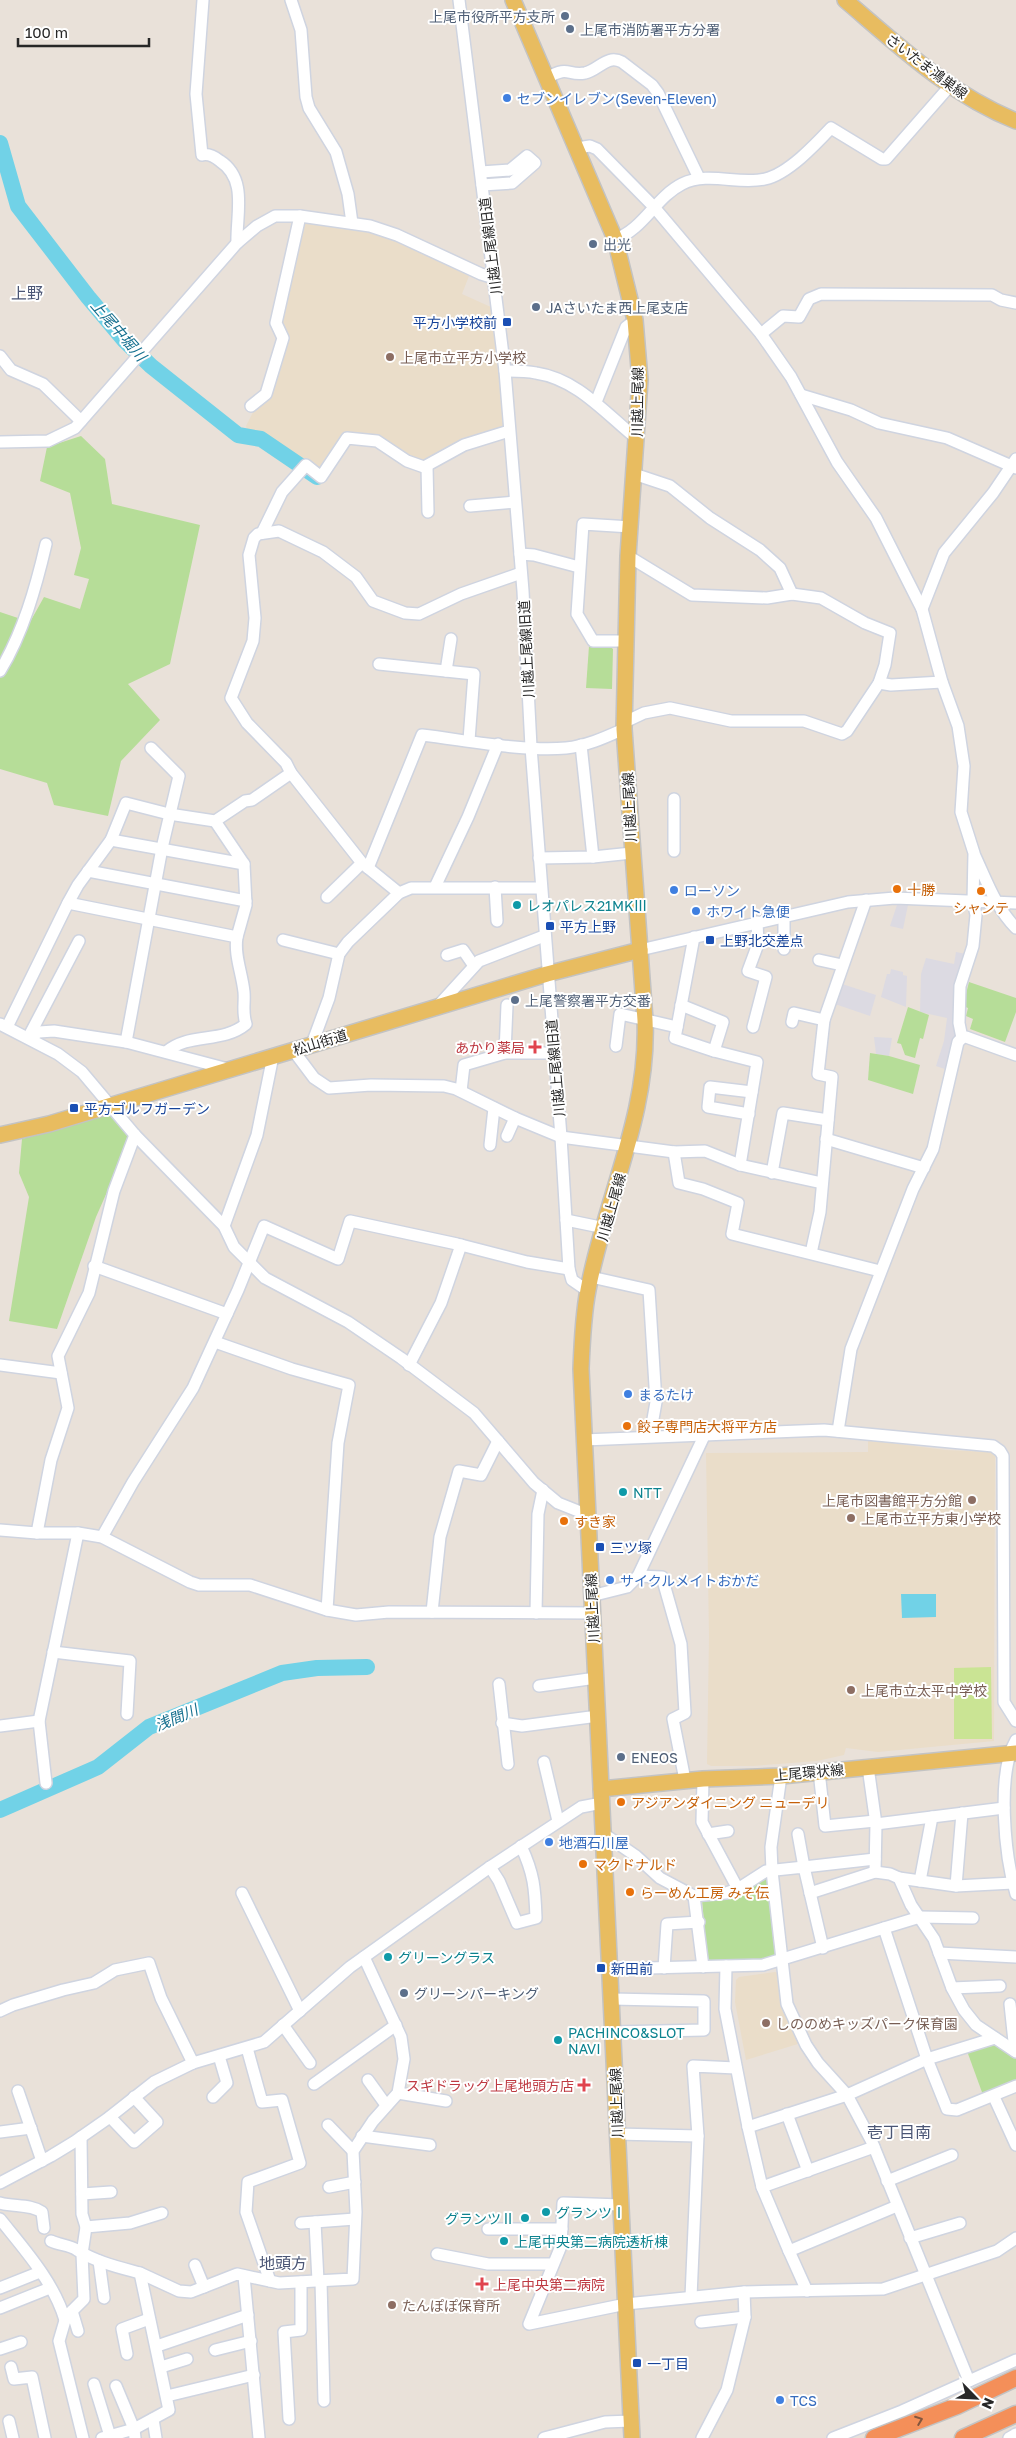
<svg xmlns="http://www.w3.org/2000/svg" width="1016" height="2438" font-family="'Golos Text','Noto Sans JP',sans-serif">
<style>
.industrial{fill:#dcdae2}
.education{fill:#eaddc9}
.green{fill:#b6dd98}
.pitch{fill:#cae494}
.water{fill:#71d2e7}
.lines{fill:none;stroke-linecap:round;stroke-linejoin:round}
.river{stroke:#71d2e7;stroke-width:16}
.minor-casing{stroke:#cfd4e0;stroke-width:14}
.major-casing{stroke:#c3c3c3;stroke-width:18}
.highway-casing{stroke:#c3c3c3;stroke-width:19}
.minor{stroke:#fff;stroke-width:11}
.major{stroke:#e8bc60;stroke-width:15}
.highway{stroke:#f48f59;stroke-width:16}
.oneway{stroke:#83563e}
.service-dot{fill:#5c6f8a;stroke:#fff;stroke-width:2}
.shop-dot{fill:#3f7fe0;stroke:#fff;stroke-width:2}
.transit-dot{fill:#1a4fb4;stroke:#fff;stroke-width:2}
.education-dot{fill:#8d6e63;stroke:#fff;stroke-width:2}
.food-dot{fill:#e8710a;stroke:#fff;stroke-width:2}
.culture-dot{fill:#0f9aa8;stroke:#fff;stroke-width:2}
.health-dot{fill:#e0444e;stroke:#fff;stroke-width:2}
.labels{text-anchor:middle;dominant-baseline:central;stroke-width:4;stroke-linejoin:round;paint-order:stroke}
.service-label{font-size:14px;fill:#4e5e75;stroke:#fff;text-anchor:start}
.street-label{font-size:14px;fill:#272727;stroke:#fff}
.shop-label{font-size:14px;fill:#366cbe;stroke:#fff;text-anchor:start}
.transit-label{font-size:14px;fill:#164399;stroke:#fff;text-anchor:start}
.education-label{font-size:14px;fill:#785e54;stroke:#fff;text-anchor:start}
.food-label{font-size:14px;fill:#c56008;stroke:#fff;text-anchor:start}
.culture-label{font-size:14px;fill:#0d838f;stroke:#fff;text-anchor:start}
.health-label{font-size:14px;fill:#be3a42;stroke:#fff;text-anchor:end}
.water-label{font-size:15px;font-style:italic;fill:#146f8e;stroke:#fff}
.quarter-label{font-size:16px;fill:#4b5675;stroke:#fff}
</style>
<rect width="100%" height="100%" fill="#e9e1d9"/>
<g class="industrial">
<path d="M897,905H908L903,929L890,926Z"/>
<path d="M956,952L966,954L958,1027L948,1070L936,1066L944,1041L947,1018L920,1012L921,974L926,958L954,964Z"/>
<path d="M891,969L903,972V975L907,976L906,1007L881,997L887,974H890Z"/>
<path d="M839,983L876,995L870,1016L832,1003Z"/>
<path d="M874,1037L892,1038L889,1056L876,1054Z"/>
</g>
<g class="education">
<path d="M301,222L384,235L421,251L469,276L462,294L493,308L504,426L501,431L423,463L346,436L319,470L264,434L247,430L246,426L287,345L279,322Z"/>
<path d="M868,1440L945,1450L991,1452L995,1456L994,1741L878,1752L846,1748L844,1755L817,1761L753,1766H711L707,1764L709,1636L706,1453L868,1452Z"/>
<path d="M775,1972L779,1973L801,2043L746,2060L735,2002L736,1980L739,1977Z"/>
</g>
<g class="green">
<path d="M81,436L105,459L112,504L200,525L170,664L128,684L160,720L121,761L108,816L54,805L47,783L0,769V612L30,622L44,597L80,609L89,579L74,575L81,548L70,493L40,481L47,447Z"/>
<path d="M589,646H609L613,649L612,689L586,688Z"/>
<path d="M969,982L1016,998V1012L1005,1042L970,1029L973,1019L966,1016L968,1008L963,1006Z"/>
<path d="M908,1007L929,1015L923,1039L920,1038L915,1058L905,1055L901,1044L897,1043Z"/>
<path d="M870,1053L889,1056L920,1065L913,1094L868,1080Z"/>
<path d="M112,1113L130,1134V1140L96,1217L57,1329L9,1321L29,1197L19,1173L22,1139Z"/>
<path d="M767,1876L777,1954L775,1957L745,1963L707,1961L702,1899Z"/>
<path d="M992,2042L1016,2058V2081L983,2095L967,2051Z"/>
</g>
<path class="pitch" d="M991,1667L992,1739H954V1668Z"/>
<path class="water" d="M901,1594H936V1617L902,1618Z"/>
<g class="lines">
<g class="river">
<path d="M0,143L18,206L88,297L125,341L151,366L238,435L261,439L317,477"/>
<path d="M0,1810L98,1767L149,1727L282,1673L317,1668L367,1667"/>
</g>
<defs>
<g id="minor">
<path d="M203,0L196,94L202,155C209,153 215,157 220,161C248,179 236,215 237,243"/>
<path d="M291,0L301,30L306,97L309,108L336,152L348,194L352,223"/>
<path d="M459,0L505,371L523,591L531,747L561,1137L569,1269L572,1280L588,1291"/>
<path d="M547,78C569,65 567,76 585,73C599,70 607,54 622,62L652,85L658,93L699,178"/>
<path d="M577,148L590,146L597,149L654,207L761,334L791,377L837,462L876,518L922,609L942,682L958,726L964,766L961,812L974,853L973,901L976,915L973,946L960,986L959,1023L962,1038"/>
<path d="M481,172L510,170L527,156L535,163L512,183L482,185"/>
<path d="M615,239C643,230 656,197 682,184C708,171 738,185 765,179C788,174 816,144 831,128L882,159H886L949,87"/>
<path d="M761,334L783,316L799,317L809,299L821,294L992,295L1001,300L1016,303"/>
<path d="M0,356L11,370L43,384L81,421"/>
<path d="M505,371C515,371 526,371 536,373C577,379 605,413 636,438"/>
<path d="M801,395L851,410L879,423L947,438L1016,468"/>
<path d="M596,402L626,327L635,320"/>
<path d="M251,406L266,394L283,338L276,323L300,216"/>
<path d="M0,442L48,441L75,428L237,243L257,226L275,216H300L370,226L397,235L481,274L494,278"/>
<path d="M427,466L428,512"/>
<path d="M634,474L670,486L710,518L760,550L780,568L792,594"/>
<path d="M470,506L515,502"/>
<path d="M262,533L282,492L306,465L321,477L347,438L377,441L407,461L424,467L464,445L509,431"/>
<path d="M520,554L534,555L579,567"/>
<path d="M922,609L944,553L993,493L1016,459"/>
<path d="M625,641H593L577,614L583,524L631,527"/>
<path d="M379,664L474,674L469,740"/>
<path d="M0,671C23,633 36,587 46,544"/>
<path d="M446,671L451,639"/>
<path d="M879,683L891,685L942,682"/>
<path d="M625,722L644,713L670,708L731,721H804L842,734L847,731L879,683L885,665L890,633L865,623L821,598L792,594L767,598L692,595L628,556"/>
<path d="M581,745L593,857"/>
<path d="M215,821L244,864L246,905L237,937"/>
<path d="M111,840L244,864"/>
<path d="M674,851V799"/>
<path d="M975,856C987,882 996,908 1016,928"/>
<path d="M539,858L593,857L632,853"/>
<path d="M368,868L422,735C465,740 524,752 566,748C587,746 606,737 624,729"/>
<path d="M88,871L246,901"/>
<path d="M435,887L468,817L498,744"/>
<path d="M495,887L497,921"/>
<path d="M399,893L362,863L291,773L286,763L247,723L231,698L253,641L255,618L249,555L254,538L258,534L279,531L323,552L356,577L373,601L405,613L419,614L461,594L521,573"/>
<path d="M327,897L362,863"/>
<path d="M68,903L237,937C234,955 242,973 244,992C245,1004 242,1012 246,1024C222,1044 189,1032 166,1052"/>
<path d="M694,937L675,1038L714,1051L757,1062L740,1165"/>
<path d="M283,940L339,954"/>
<path d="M784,949V915"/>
<path d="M640,950L848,902L895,898L1016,903"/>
<path d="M447,955L463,950L474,966"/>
<path d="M819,960L842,965"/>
<path d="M681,1005L723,1022L714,1051"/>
<path d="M438,1006L479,961L544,936"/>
<path d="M792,1022L794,1013L824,1020"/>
<path d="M0,1024L58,1054L82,1072L135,1135L224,1226L234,1247L265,1278L348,1322L401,1358L474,1413L534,1483L558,1503L588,1515"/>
<path d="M7,1027L68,903L78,885L111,840L126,803L169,814L215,821L245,801L252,800L291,773"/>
<path d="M753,1027L766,977L748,971L758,944L757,922"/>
<path d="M28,1038L39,1032L54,1031L126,1042L228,1069"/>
<path d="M28,1038L79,941"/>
<path d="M126,1042L162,848L179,776L151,748"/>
<path d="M312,1044L329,998L339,954L348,942L399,893L411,888H541"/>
<path d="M616,1046L620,1014L677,1027"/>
<path d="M293,1050L314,1078L329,1088L371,1085L444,1086L456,1089L515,1118L561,1137L674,1152L705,1151L740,1165L822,1183"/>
<path d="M505,1053L507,1005"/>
<path d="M461,1091L464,1065L505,1053H553"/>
<path d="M749,1114L708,1107L710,1087L752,1092"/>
<path d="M507,1136L515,1118"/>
<path d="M826,1139L924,1168"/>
<path d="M490,1145L494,1108"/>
<path d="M674,1152L679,1183L703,1189L738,1203L732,1234L880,1271"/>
<path d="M772,1173L783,1113L828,1120"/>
<path d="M566,1220L605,1228"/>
<path d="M224,1226L257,1135L273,1056"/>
<path d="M811,1253L820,1212L832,1077L818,1074L824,1020L866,900"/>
<path d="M94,1266L227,1314"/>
<path d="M591,1277L649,1290L656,1402L650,1436"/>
<path d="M215,1342L292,1369L349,1385L338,1443L327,1610"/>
<path d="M0,1365L61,1373"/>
<path d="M409,1365L441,1303L461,1245"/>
<path d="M838,1431L851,1349L913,1189L933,1149L958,1042L962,1038L966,1037L1016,1055"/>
<path d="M584,1440L824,1430L993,1446L1000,1451L1003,1456L1004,1702L1016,1721"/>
<path d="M0,1530L37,1533H78"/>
<path d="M37,1533L51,1460L68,1408L58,1356L89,1293L114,1191L135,1135"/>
<path d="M102,1537L133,1482L193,1388L238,1290L264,1226L338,1259L350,1221L457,1244L527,1262L569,1269"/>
<path d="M638,1576L662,1577L681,1644L685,1713L673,1719L685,1780"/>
<path d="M591,1596L627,1587L638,1576L705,1434"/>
<path d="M432,1612L440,1537L459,1471L481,1475L498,1441"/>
<path d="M536,1613L538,1514L543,1490"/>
<path d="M53,1652L130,1661L127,1714"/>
<path d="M499,1684L508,1764"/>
<path d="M539,1686L596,1678"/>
<path d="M502,1723L522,1726L598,1716"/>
<path d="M0,1726L39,1721"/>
<path d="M1016,1740C996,1774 1005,1857 1016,1894"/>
<path d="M544,1762L558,1821"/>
<path d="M868,1767L876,1824L875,1872"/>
<path d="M819,1771L825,1826L875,1821"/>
<path d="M781,1776L771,1847L772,1871L787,2004L806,2045L818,2063L847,2095L872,2142L969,2381"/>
<path d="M703,1779L702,1822L738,1889"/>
<path d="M46,1783L39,1721L78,1533L102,1537L190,1582L199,1585H250L327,1610L356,1615L389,1612L592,1613"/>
<path d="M876,1824L1004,1808"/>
<path d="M604,1834L636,1856L660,1878L694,1896"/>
<path d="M708,1834L728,1831"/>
<path d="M798,1834L804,1867L875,1859"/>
<path d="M490,1867L499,1881L517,1923L536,1918C535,1888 534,1874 521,1846"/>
<path d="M899,1878L956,1886L1013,1883"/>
<path d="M920,1881L932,1817"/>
<path d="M956,1886L962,1813"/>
<path d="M242,1893L300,2011"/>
<path d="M810,1893L875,1872L890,1874L899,1878L911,1905L934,1939L952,1988L964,2010L976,2025L1016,2052"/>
<path d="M884,1928L927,2059L947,2109L957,2110L1016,2086"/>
<path d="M939,1953L1016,1957"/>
<path d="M726,1966L725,2009L748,2127"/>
<path d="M703,1967L694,1896L726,1893L738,1889L766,1871L804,1867L823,1948"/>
<path d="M664,1968L667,1924L699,1922"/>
<path d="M610,1969L763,1965L920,1917L973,1918"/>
<path d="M952,1988L1000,1986"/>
<path d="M612,1999L704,2001V2030L613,2032"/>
<path d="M1010,2004L1015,2051"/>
<path d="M0,2011L13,2005L63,1990L94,1983L115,1970L149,1963L161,1998L193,2063"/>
<path d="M283,2025L310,2063"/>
<path d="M247,2048L262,2102L282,2100L300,2163L248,2182L246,2212L270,2281"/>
<path d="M368,2080L386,2105"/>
<path d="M314,2084L396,2025"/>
<path d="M18,2091L42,2161"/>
<path d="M398,2093L446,2101"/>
<path d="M213,2097L227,2083L219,2056"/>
<path d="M994,2097L1016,2145"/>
<path d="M787,2114L808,2171"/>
<path d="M110,2117L134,2142L157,2122L134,2097"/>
<path d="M328,2125L353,2151"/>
<path d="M0,2132L31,2128"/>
<path d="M617,2134L698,2136"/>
<path d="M362,2136L430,2145"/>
<path d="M81,2137L82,2214L86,2227L82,2254L84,2299L66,2317L59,2341L83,2438"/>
<path d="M887,2181L952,2155"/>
<path d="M0,2183L51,2156L74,2142L107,2119L154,2082L193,2063L264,2042L350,1967L490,1867L581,1807L602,1803"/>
<path d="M329,2187L355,2182"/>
<path d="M762,2187L748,2127L847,2095L927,2059L995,2038"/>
<path d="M82,2194L111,2192"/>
<path d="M0,2203C14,2207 30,2204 42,2212L44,2228"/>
<path d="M621,2205L563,2203L561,2246L529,2324L626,2304L744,2292L883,2289L997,2251L1016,2238"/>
<path d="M0,2219C24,2249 54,2282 65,2320"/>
<path d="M315,2222L318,2281"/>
<path d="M301,2223L355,2219"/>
<path d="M86,2227L130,2223L162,2213"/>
<path d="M488,2229H562"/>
<path d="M910,2238L960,2223"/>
<path d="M51,2241C59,2245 70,2245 77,2250C96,2262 118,2267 140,2273L169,2410L134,2429L102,2438"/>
<path d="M789,2251L762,2187L874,2147"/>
<path d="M437,2254L488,2264H553"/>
<path d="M99,2261L104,2298"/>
<path d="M195,2265L204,2287"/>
<path d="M140,2273L179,2291L191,2292L237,2274L279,2283L353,2279L356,2212L353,2151L373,2121L398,2093L404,2059L401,2037L364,1957"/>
<path d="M244,2276L259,2438"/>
<path d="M321,2281L324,2401"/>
<path d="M0,2288L40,2272"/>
<path d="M807,2291L789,2251L897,2206"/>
<path d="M691,2297L698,2136L693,2066L736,2068"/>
<path d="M0,2308L50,2288"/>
<path d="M72,2311L78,2331"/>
<path d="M701,2322L745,2317"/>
<path d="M157,2346L248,2315"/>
<path d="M0,2349L21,2342"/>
<path d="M215,2350L251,2341"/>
<path d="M127,2354L122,2329L149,2319"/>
<path d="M11,2367L14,2379L32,2377L45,2438"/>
<path d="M161,2367L187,2359"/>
<path d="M94,2384L110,2436"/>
<path d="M116,2386L134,2429L135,2438"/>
<path d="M167,2396L254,2375"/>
<path d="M153,2419L156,2438"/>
<path d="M289,2419L284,2332L301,2330V2282"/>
<path d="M9,2421L13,2438"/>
<path d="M544,2438L605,2422L631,2421"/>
<path d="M702,2438L727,2390L745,2317L744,2292"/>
<path d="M833,2438L902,2411L1016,2360"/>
<path d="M1009,2438L1016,2434"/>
</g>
<g id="major">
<path d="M513,0L615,239L635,320L640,380L628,556L624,729L645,1020C649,1116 605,1198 588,1290C583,1316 582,1343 581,1369L632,2438"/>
<path d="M845,0C899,46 949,94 1016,121"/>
<path d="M0,1135L49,1124L547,974L640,950"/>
<path d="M601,1789L703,1779L781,1776L1016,1753"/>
</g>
<g id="highway">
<path d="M874,2438L957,2406L1016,2378"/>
<path d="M963,2438L1016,2414"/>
</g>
</defs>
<use href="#minor" class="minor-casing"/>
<use href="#major" class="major-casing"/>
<use href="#highway" class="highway-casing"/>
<use href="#minor" class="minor"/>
<use href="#major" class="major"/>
<use href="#highway" class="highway"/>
</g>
<defs><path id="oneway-chevron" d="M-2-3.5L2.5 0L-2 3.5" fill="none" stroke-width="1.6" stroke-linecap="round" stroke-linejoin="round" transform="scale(1.25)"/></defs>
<use class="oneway" href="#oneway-chevron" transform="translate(919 2420) rotate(-21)"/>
<g class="service-dot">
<circle cx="565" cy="16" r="5"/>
<circle cx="570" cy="29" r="5"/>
<circle cx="593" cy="244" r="5"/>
<circle cx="536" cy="307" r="5"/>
<circle cx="515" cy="1000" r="5"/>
<circle cx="621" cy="1757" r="5"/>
<circle cx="404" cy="1993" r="5"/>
</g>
<g class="shop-dot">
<circle cx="507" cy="98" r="5"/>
<circle cx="674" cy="890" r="5"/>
<circle cx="696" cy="911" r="5"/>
<circle cx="628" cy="1394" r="5"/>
<circle cx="610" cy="1580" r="5"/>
<circle cx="549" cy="1842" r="5"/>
<circle cx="780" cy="2400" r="5"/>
</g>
<g class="transit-dot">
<rect x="502" y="317" width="10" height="10" rx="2.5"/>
<rect x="545" y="921" width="10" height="10" rx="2.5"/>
<rect x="705" y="935" width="10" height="10" rx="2.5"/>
<rect x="69" y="1103" width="10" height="10" rx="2.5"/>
<rect x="595" y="1542" width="10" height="10" rx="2.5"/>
<rect x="596" y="1963" width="10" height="10" rx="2.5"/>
<rect x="632" y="2358" width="10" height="10" rx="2.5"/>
</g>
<g class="education-dot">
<circle cx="390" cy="357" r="5"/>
<circle cx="972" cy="1500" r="5"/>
<circle cx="851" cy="1518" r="5"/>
<circle cx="851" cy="1690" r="5"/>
<circle cx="766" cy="2023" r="5"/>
<circle cx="392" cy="2305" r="5"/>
</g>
<g class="food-dot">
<circle cx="897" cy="889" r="5"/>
<circle cx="981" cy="891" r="5"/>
<circle cx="627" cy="1426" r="5"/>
<circle cx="564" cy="1521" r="5"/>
<circle cx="621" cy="1802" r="5"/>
<circle cx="583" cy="1864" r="5"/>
<circle cx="630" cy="1892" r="5"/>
</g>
<g class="culture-dot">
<circle cx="517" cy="905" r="5"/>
<circle cx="623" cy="1492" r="5"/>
<circle cx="388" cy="1957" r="5"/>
<circle cx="558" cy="2040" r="5"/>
<circle cx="546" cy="2212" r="5"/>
<circle cx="525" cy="2218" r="5"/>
<circle cx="504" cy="2241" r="5"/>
</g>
<g class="health-dot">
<path d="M532.5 1039.5h5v5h5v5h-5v5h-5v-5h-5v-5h5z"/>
<path d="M581.5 2077.5h5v5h5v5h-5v5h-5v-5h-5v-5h5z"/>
<path d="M479.5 2276.5h5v5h5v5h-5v5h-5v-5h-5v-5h5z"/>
</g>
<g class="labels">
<g class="service-label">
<text x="555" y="16" text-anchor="end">上尾市役所平方支所</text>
<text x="580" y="29">上尾市消防署平方分署</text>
<text x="603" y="244">出光</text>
<text x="546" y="307">JAさいたま西上尾支店</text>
<text x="525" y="1000">上尾警察署平方交番</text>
<text x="631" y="1757">ENEOS</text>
<text x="414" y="1993">グリーンパーキング</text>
</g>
<g class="street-label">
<text transform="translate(927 66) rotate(37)">さいたま鴻巣線</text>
<text transform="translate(490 246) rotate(-97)">川越上尾線旧道</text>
<text transform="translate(637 402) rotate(-89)">川越上尾線</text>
<text transform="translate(526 649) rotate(-93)">川越上尾線旧道</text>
<text transform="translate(629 807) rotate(-93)">川越上尾線</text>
<text transform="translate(320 1042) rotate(-17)">松山街道</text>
<text transform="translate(555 1068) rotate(-95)">川越上尾線旧道</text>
<text transform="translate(611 1207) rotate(-74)">川越上尾線</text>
<text transform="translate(592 1608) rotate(-93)">川越上尾線</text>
<text transform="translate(809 1772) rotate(-5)">上尾環状線</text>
<text transform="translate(616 2103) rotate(-92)">川越上尾線</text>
</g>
<g class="shop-label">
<text x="517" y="98">セブンイレブン(Seven-Eleven)</text>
<text x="684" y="890">ローソン</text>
<text x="706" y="911">ホワイト急便</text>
<text x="638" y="1394">まるたけ</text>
<text x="620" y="1580">サイクルメイトおかだ</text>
<text x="559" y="1842">地酒石川屋</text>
<text x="790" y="2400">TCS</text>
</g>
<g class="transit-label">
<text x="497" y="322" text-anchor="end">平方小学校前</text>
<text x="560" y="926">平方上野</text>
<text x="720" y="940">上野北交差点</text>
<text x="84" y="1108">平方ゴルフガーデン</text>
<text x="610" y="1547">三ツ塚</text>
<text x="611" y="1968">新田前</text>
<text x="647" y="2363">一丁目</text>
</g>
<g class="education-label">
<text x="400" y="357">上尾市立平方小学校</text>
<text x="962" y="1500" text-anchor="end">上尾市図書館平方分館</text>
<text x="861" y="1518">上尾市立平方東小学校</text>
<text x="861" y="1690">上尾市立太平中学校</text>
<text x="776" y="2023">しののめキッズパーク保育園</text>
<text x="402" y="2305">たんぽぽ保育所</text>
</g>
<g class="food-label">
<text x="907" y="889">十勝</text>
<text x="981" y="907" text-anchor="middle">シャンテ</text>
<text x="637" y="1426">餃子専門店大将平方店</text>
<text x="574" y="1521">すき家</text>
<text x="631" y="1802">アジアンダイニング ニューデリ</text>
<text x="593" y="1864">マクドナルド</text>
<text x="640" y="1892">らーめん工房 みそ伝</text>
</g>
<g class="culture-label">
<text x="527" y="905">レオパレス21MKⅢ</text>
<text x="633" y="1492">NTT</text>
<text x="398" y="1957">グリーングラス</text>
<text x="568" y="2032">PACHINCO&amp;SLOT<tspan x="568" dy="16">NAVI</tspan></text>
<text x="556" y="2212">グランツⅠ</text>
<text x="515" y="2218" text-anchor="end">グランツⅡ</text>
<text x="514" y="2241">上尾中央第二病院透析棟</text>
</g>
<g class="health-label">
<text x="525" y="1047">あかり薬局</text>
<text x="574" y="2085">スギドラッグ上尾地頭方店</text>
<text x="493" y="2284" text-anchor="start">上尾中央第二病院</text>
</g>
<g class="water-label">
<text transform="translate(119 330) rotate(49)">上尾中堀川</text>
<text transform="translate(176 1717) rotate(-23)">浅間川</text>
</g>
<g class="quarter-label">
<text x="27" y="293">上野</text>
<text x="899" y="2132">壱丁目南</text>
<text x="283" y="2263">地頭方</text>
</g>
</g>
<g transform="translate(976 2398) rotate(114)" stroke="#ffffff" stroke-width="4" paint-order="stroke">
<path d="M0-4L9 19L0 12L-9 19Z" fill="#272727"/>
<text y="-8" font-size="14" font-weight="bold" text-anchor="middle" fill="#272727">N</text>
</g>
<path d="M18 38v8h131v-8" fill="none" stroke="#272727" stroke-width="2.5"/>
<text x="25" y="38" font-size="15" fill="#272727" stroke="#ffffff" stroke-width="4" paint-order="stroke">100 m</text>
</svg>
